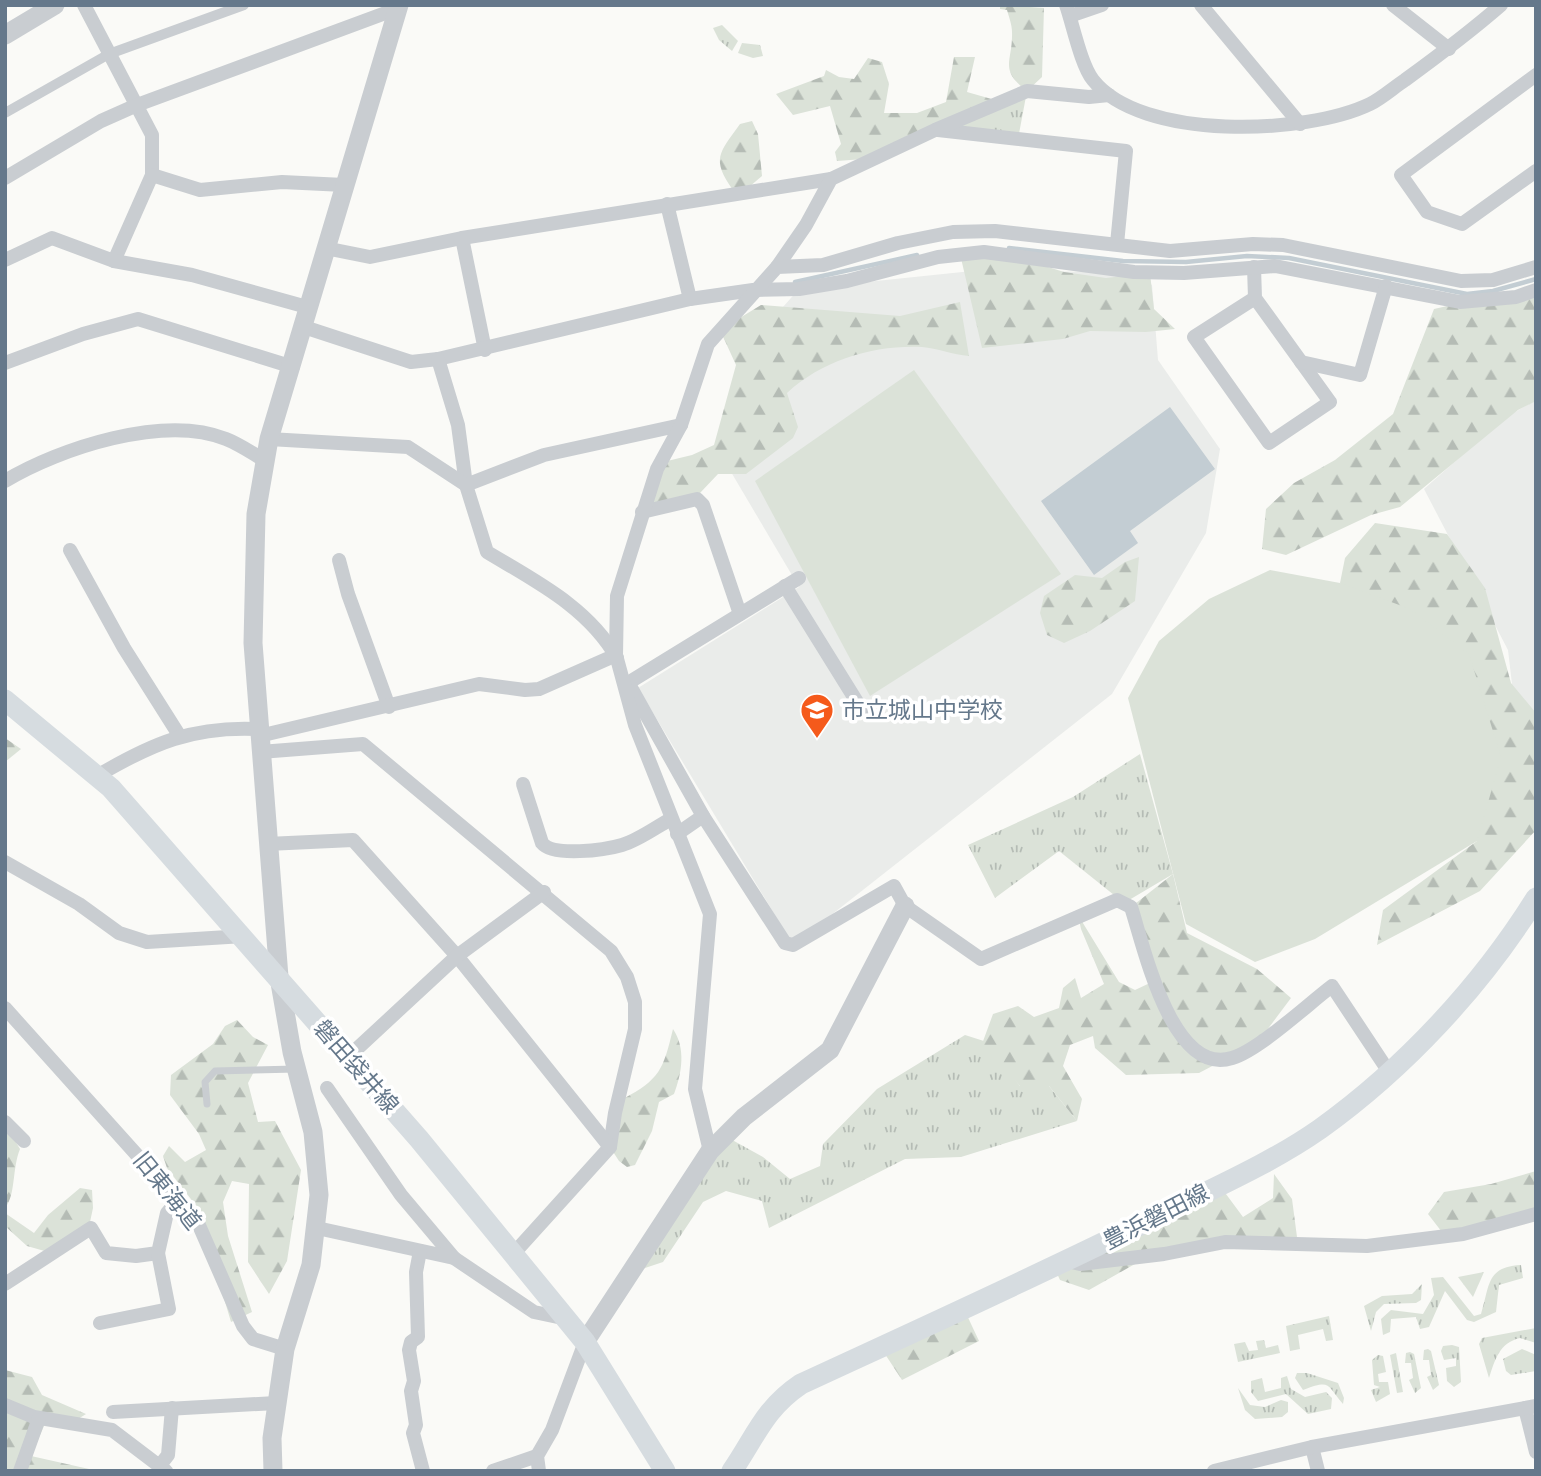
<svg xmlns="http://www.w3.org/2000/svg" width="1541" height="1476" font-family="Karla,'Noto Sans JP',sans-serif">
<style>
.built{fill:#eaecea}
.grass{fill:url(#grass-tufts)}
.forest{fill:url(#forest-firs)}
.garden{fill:#dbe2d8}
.water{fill:#c3cdd3}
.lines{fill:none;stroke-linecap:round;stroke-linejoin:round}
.stream{stroke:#c3cdd3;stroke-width:4.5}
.service{stroke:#c9cdd1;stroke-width:7}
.pedestrian{stroke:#c9cdd1;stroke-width:10}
.minor{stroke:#c9cdd1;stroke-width:14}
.tertiary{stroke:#c9cdd1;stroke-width:19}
.secondary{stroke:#d6dce0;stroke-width:21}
.labels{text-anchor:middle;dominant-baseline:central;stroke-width:7;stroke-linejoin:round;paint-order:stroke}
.poi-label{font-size:23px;fill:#65788b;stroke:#fff;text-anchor:start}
.street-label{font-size:23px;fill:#65788b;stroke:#fff}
</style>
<defs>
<pattern id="grass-tufts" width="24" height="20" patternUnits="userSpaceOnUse" patternTransform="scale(1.75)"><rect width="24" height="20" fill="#dbe2d8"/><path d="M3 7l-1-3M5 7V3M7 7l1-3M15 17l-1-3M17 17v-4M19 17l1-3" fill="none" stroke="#b5bcb5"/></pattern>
<pattern id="forest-firs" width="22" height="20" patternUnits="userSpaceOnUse" patternTransform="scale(1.75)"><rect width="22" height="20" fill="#dbe2d8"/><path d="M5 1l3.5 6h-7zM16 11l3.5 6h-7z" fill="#b5bcb5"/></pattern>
</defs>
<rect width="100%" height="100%" fill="#fafaf7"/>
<g class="built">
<path d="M972,271L1134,272L1152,285L1158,360L1220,449L1206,533L1112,694L793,945L638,688L799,587L731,472L750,344L799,289Z"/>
<path d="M1536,400V714L1514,701L1508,650L1424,489L1503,419Z"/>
</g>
<g class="grass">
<path d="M722,25L738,41L732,51L719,40L713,28Z"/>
<path d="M742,43L760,45L763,56L753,58L738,53Z"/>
<path d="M1027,91L1018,139L935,130Z"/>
<path d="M1140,754L1173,874L1124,903L1059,851L995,898L968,845L1073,797Z"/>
<path d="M965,1035L987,1042L1020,1086H1049L1077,1121L961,1157L905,1159L769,1228L762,1201L726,1191L703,1202L663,1262L642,1269L725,1136L763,1157L790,1179L820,1166L823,1144L877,1089Z"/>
<path d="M1521,1265L1523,1278L1499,1285L1496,1312L1474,1322L1467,1320L1445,1291L1429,1327L1420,1329L1416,1317L1391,1319L1390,1332L1383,1335L1381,1319L1391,1310L1423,1314L1434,1295L1431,1278L1443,1277L1474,1316L1481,1314C1490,1285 1486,1267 1521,1265Z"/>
<path d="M1484,1272L1473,1297L1458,1277Z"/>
<path d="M1422,1284L1421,1300L1416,1303L1384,1304L1376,1312L1371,1331L1364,1306L1382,1296L1412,1294Z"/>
<path d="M1329,1316L1333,1340L1326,1341L1323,1329L1298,1335L1300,1349L1290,1351L1286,1326Z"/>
<path d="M1536,1328V1343L1520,1338C1499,1343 1495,1360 1489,1378L1479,1344L1482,1338Z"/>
<path d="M1264,1340L1266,1348L1278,1345L1280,1353L1238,1362L1234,1344L1245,1342L1249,1351L1258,1350L1256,1341Z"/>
<path d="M1452,1345L1459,1347L1461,1382L1454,1387L1447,1381L1446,1368L1456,1366V1358L1444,1360L1441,1351L1443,1346Z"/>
<path d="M1428,1349L1431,1351L1439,1385L1433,1390L1427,1377L1431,1375L1429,1360H1423L1424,1350Z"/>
<path d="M1522,1349L1536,1355V1371L1511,1375L1506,1371L1503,1359Z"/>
<path d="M1410,1352L1414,1354L1421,1388L1415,1393L1409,1380L1413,1378L1411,1363H1405L1406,1353Z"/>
<path d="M1396,1353L1403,1392L1397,1393L1390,1355Z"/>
<path d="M1378,1355L1383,1356L1386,1372L1378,1374L1379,1382H1388L1390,1394L1376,1402L1371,1390L1380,1387L1374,1385L1372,1360Z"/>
<path d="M1297,1373H1307L1338,1383L1344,1398L1343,1404C1326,1385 1332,1379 1303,1390L1295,1378Z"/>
<path d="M1287,1376L1291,1389L1305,1397L1326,1392L1332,1398L1331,1409L1308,1414L1286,1394L1258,1401L1251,1392V1381L1262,1378L1265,1392L1281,1388V1378Z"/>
<path d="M1238,1388L1250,1405L1265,1407L1281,1400L1288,1402V1412L1282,1417L1255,1419L1245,1410Z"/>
</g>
<g class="forest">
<path d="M1000,5L1044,8L1042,77L1027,91C998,69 1013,62 1012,32C1012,25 1009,17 1007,10L1000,9Z"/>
<path d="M954,57H975L967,92L995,100L864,159L837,161L835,152L841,144L830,106L793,115L776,94L824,76L826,70L839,77L854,79L868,58L882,62L889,84L884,113H917L946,102Z"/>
<path d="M752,121L758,134L762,176L749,187L733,190C711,159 719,153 740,124Z"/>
<path d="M960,254L1013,256L1064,272L1106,278L1150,273L1154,309L1175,329L1146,332L1090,331L1063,339L982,348Z"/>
<path d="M1536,286V401L1518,410L1400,507L1371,515L1286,555L1262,549L1266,509L1294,483L1335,460L1393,414L1434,309Z"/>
<path d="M960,302L969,356C953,355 937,348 922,347C873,345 823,360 787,393L798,427L793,438L746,474H718L700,493L642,512L659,463L692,455L714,445L736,365L720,330L761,305L900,316Z"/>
<path d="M1375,523L1447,534L1485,588L1511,683L1536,713V830L1480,891L1377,945L1383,910L1477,841L1340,583L1345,558Z"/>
<path d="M1139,557L1135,601L1090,631L1064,643L1047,635L1040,613L1044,596L1075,575L1102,578L1125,562Z"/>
<path d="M5,738L21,749L5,762Z"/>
<path d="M1173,874L1187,933L1257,969L1291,998L1258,1042L1199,1073L1126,1075L1095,1048L1093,1036L1070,1045L1063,1066L1082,1099L1077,1121L1049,1086H1020L982,1044L993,1014L1018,1006L1034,1017L1059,1008L1063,988L1075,978L1081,998L1104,984L1081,929L1078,915L1119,982L1135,990L1152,982L1131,907Z"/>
<path d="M237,1020L253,1037L268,1045L248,1083L258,1122L275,1121L301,1170L287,1261L269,1294L248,1262L249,1184L232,1181L223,1202L228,1236L252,1312L231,1322L197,1207L167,1168L163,1156L169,1146L185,1162L206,1150L199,1134L170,1095L171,1075L213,1044L225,1026Z"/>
<path d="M673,1029C686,1048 682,1073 674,1094L659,1102L652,1131L635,1165L627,1167L619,1161L610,1147L623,1099C660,1079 663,1070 673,1029Z"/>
<path d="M5,1124L20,1149C12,1168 16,1195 5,1208Z"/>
<path d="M1536,1171V1217L1445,1236L1428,1214L1444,1192L1491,1184Z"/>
<path d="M1274,1174L1292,1199L1297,1237L1281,1243L1165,1247L1089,1290L1060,1280L1054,1267L1223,1190L1243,1217L1273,1198Z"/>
<path d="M80,1188L92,1190L93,1208L90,1222L48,1252L27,1246L5,1226V1213L34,1233L48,1215Z"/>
<path d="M964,1309L979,1341L902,1380L881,1348Z"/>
<path d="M5,1370L32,1377L42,1395L86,1414L78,1419H47L31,1456L98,1471H5Z"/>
</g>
<g class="garden">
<path d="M914,370L1061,574L870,696L755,481Z"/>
<path d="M1270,570L1340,583L1410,609L1469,654L1501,757L1477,841L1315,939L1255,962L1186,924L1128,698L1159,641L1209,599Z"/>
</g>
<path class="water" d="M1170,407L1215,469L1130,531L1138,543L1094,575L1041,501Z"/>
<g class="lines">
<g class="stream">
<path d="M1009,248L1123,261L1186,262L1247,256L1289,258L1467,294L1493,291L1536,279"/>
<path d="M795,282L917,255"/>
</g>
<path class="service" d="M207,1104L205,1082L215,1071L296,1069"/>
<path class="pedestrian" d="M5,113L109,54L244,5"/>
<g class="minor">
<path d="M84,5L152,135V175L114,261"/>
<path d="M1066,5C1073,25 1081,65 1093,80C1141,141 1306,135 1370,104C1382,98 1393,88 1405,80C1438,56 1470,32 1501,5"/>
<path d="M1201,5L1300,124"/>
<path d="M1393,5L1449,49"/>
<path d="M1070,16L1102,5"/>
<path d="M1536,75L1401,175L1427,212L1462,224L1536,171"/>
<path d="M938,130L1126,151L1117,244"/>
<path d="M152,175L200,190L282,182L344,185"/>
<path d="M5,178L101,121L137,105L399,8"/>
<path d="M667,204L690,299"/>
<path d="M462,238L485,350"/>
<path d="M325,248L370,257L462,238L831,179"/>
<path d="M5,260L52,238L114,261L192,275L307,307"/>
<path d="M777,267L806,225L831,179L935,130L1027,91L1089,97L1109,95"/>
<path d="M1254,267L1255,298L1194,337L1269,443L1330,402L1255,298"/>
<path d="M304,327L411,362L438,359L690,299L753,290L799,289L847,281L938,257L984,252L1134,272L1184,273L1275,266L1460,302L1516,297L1536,290"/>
<path d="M438,359L458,425L466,485L487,552C535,581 588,607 617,658"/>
<path d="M1301,362L1360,375L1386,286"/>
<path d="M5,363L83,334L138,319L293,367"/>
<path d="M269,439L408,447L466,485L544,455L681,425"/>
<path d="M5,481C60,448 164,414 226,439C239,444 252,453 264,460"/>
<path d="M642,512L697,499L703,505L740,614"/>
<path d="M70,550L124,648L179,735"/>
<path d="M339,560L348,594L389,707"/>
<path d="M785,586L862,710"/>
<path d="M628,683L799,578"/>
<path d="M630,686L703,816"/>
<path d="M259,736L479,684L525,690L539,689L616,655"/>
<path d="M260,752L363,744L611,951L627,977L635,1002V1029L615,1113L610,1147L515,1252"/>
<path d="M97,776C153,743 193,726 258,729"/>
<path d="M523,784L542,843C553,857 605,850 622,845C639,840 656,827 671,819"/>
<path d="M677,834L703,816L785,943L793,945L894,886L905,906L981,959L1117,900L1131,907C1144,947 1172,1077 1232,1058C1259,1050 1307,1005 1332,986L1389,1072"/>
<path d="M267,844L353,840L457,956L610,1147"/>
<path d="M5,862L79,904L119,933L147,942L244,936"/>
<path d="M5,1008L198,1223L243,1326L253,1339L285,1349"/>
<path d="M347,1058L457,956L544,892"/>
<path d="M327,1088L401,1195L454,1258"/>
<path d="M5,1122L24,1141"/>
<path d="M710,1151L695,1089L710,914L635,725L616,655L617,596L657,469L681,425L708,344L777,267L823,265L898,243L953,232L995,231L1170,251L1253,244L1283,245L1461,281L1493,280L1536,267"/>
<path d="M317,1228L454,1258L534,1312L567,1319"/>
<path d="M420,1251L416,1272L418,1337L411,1342L409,1350L414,1381L411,1391L416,1425L413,1433L423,1471"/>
<path d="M1068,1261L1080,1264L1164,1254L1225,1242L1367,1246L1463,1234L1536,1214"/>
<path d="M5,1284L91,1228L106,1253L136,1256L158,1253L167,1213L179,1199"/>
<path d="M100,1323L169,1309L158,1253"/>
<path d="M5,1405L34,1417L112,1430L166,1471"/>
<path d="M1525,1408L1536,1452"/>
<path d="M113,1412L276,1403"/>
<path d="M1312,1447L1318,1471"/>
<path d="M161,1464L168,1455L172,1408"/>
<path d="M20,1471L39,1418"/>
<path d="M493,1471L537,1456"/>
<path d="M539,1471L537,1456L552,1430L585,1342"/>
<path d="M1214,1471L1312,1447L1536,1406"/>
</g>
<g class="tertiary">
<path d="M5,35L55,5"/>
<path d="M585,1342L710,1151L744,1117L830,1050L905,906"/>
<path d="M273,1471L272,1438L285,1349L311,1265L319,1195L313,1132L292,1052L279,977L253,643L256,514L269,439L399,5"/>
</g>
<g class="secondary">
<path d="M5,700L111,788L419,1139L585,1342L665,1471"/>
<path d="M732,1471C756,1436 764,1409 801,1384C920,1329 1039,1275 1156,1217C1211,1189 1270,1164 1320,1129C1405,1068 1481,986 1536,898"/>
</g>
</g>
<defs>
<symbol id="school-pin" viewBox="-11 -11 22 30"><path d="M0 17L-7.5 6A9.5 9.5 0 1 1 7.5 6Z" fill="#f55a1b" stroke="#fff"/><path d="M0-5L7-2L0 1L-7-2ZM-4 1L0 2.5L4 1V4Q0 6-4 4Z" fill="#fff"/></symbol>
</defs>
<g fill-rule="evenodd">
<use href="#school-pin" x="798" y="691" width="38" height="52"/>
</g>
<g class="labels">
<g class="poi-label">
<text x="842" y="710">市立城山中学校</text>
</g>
<g class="street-label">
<text transform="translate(356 1067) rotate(49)">磐田袋井線</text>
<text transform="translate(167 1191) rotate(51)">旧東海道</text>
<text transform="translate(1156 1217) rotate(-27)">豊浜磐田線</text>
</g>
</g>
<rect width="1541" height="1476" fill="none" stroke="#65788b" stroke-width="14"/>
</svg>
